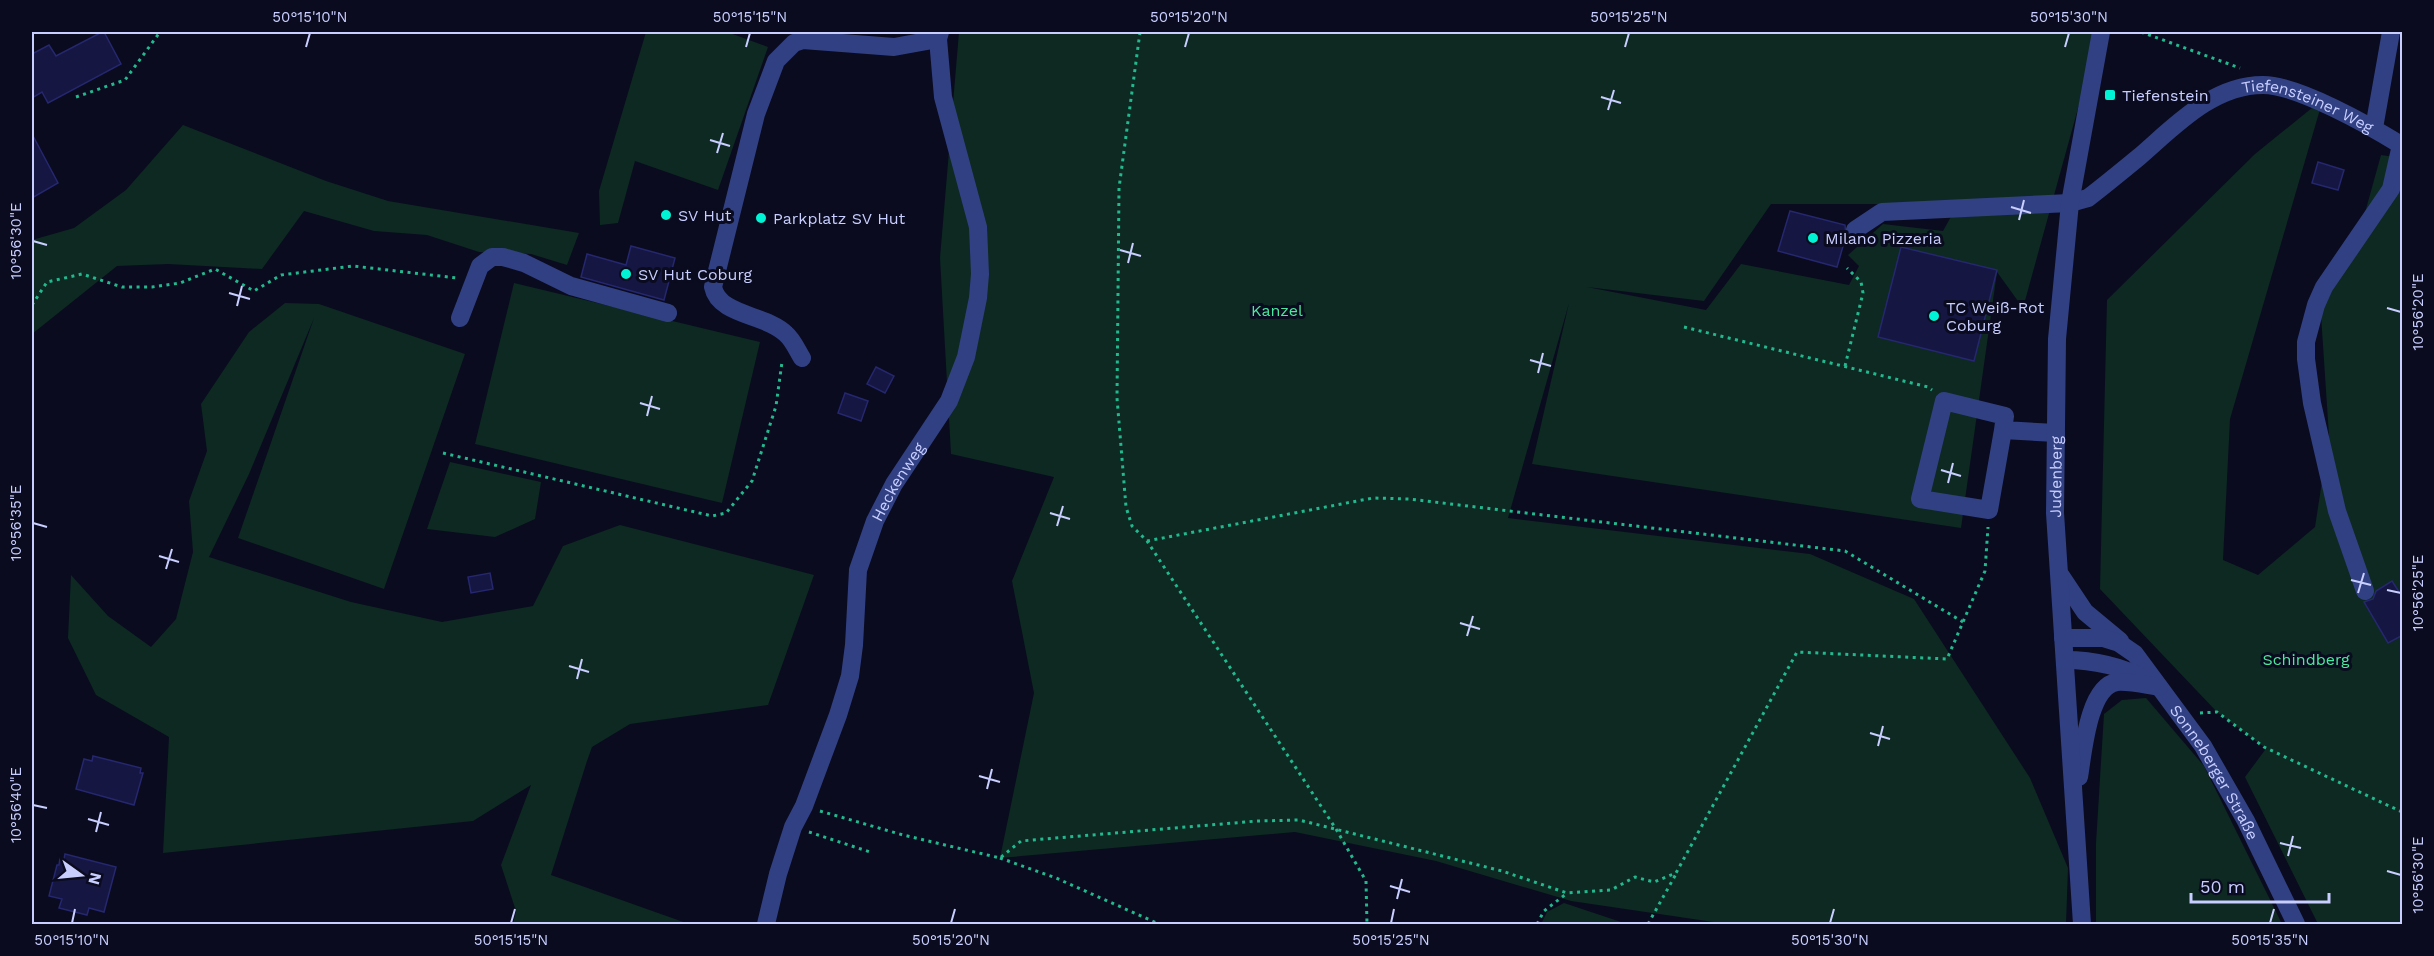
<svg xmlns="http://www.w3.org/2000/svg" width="2434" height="956" font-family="'Work Sans',sans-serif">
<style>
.green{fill:#0d2922;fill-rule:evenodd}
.building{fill:#151641;stroke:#25276f;stroke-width:1.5}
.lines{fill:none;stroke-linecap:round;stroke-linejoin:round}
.path{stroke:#22b98e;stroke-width:3;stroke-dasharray:3 4.5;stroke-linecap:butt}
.minor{stroke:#314082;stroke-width:18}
.ticks{fill:none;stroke:#c8ceff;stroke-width:2}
.poi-dot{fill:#00f3d4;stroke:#0a0b1f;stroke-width:2}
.labels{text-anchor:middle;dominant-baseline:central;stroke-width:6;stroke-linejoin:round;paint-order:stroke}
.poi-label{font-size:16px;fill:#c8ceff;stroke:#0a0b1f;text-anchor:start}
.street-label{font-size:16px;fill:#c8ceff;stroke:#0a0b1f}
.park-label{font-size:16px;fill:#4ae99d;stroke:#0a0b1f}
.neatline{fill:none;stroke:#c8ceff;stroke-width:2}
.ticks-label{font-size:15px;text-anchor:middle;fill:#c8ceff}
</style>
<rect width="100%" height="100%" fill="#0a0b1f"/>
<g class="green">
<path d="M646,32H727L768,47L718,190L635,161L618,223L600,225L599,191Z"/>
<path d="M959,32H2099L2023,308L1997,272L1961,528L1532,464L1569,303L1508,518L1810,554L1914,599L2030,778L2068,868L2066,924H1727L1571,901L1436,861L1295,832L1000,858L1034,693L1012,581L1054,477L951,454L940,258ZM1771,204H1958L1943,231L1883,224L1848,255L1859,266L1849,285L1741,264L1706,310L1587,287L1704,301Z"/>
<path d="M2323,99L2230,419L2223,560L2258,575L2315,527L2329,436L2320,300L2356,245L2381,155L2402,158V924H2318L2245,777L2265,750L2264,747L2217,712L2100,589L2107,300L2255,154Z"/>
<path d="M183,125L326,181L388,201L579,233L567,265L531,254L479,252L427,235L374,231L304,211L262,269L168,264L117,266L32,334V240L74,228L126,190Z"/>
<path d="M514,283L760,342L722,503L475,444Z"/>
<path d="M285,303L319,304L465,354L384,589L238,538L314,318L249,474L209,557L351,602L442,622L533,606L563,546L620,525L814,575L768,705L630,724L592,747L587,761L551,875L689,924H513L516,911L501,865L531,785L473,821L163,853L169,737L96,695L68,638L71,575L108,616L151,647L176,619L193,552L189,501L207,451L201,404L249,332Z"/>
<path d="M450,462L541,482L535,519L495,537L427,529Z"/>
<path d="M2146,698L2204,766L2282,924H2096V843L2104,714L2122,700Z"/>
<path d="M1564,903L1627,924H1541L1547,912Z"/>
</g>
<g class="building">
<path d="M102,32H104L121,64L48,103L42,92L32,98V54L49,45L56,56Z"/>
<path d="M32,134L58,183L32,198Z"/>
<path d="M2318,162L2344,170L2338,190L2312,183Z"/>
<path d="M1790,211L1845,225L1846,236L1837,267L1778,251Z"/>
<path d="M631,246L675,258L664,300L581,277L587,254L626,265Z"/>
<path d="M1901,247L1997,270L1974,361L1878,337Z"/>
<path d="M876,367L894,376L885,393L867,384Z"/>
<path d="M845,393L868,401L861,421L838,413Z"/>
<path d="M490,573L493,589L471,593L468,577Z"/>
<path d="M2392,581L2403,598V635L2388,643L2364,602L2373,599L2376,591Z"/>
<path d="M93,756L141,768L140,773H143L134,805L76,789L84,759L92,761Z"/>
<path d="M65,854L116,867L104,912L89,908L87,915L59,908L62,899L49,896L57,865H59L60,858L64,859Z"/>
</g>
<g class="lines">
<g class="path">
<path d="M1140,32L1119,188L1117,398L1126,507L1132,526L1147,541L1336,829L1366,881L1367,924"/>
<path d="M2141,32L2240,68"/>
<path d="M76,97L125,80L160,32"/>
<path d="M32,305L47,282L82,274L122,287H152L180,283L215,269L254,291L281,275L353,266L457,278"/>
<path d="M1684,327L1928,387L1932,390"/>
<path d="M1845,366L1863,293L1861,282L1847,268"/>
<path d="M443,453L712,516L726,513L752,481L776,406L782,362"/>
<path d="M1147,541L1373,498L1409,499L1845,551L1963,622"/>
<path d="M2200,713L2217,712L2264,747L2402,812"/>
<path d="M820,811L903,835L1000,858L1021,841L1257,821L1299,820L1502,871L1567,893L1611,890L1635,877L1654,882L1676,873L1797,652L1947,659L1985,571L1988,527"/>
<path d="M809,832L870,852"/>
<path d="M1000,858L1056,878L1159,924"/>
<path d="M1537,924L1544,911L1566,894"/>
<path d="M1648,924L1676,874"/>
</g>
<g class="minor">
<path d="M2374,128L2391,32"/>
<path id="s1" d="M1855,230L1882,212L2070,203L2088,198C2105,185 2122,171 2139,157C2174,127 2212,85 2263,85C2298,85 2370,126 2401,145L2391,189L2324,287L2316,305L2306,342V359L2312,403L2337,511L2365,591"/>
<path d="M460,318L480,266L492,257H503L524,263L571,286L668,313"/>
<path d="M802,358C797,350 793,340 786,334C766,314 719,316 713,287L756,114L776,61L794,43L803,40L894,47L938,39"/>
<path d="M2003,430L2005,416L1944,401L1920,499L1989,510L2003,430L2056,433"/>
<path d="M2061,576L2085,612L2120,641"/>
<path id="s2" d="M2063,638H2103L2119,643L2135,654L2203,746L2246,821L2296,924"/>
<path d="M2065,660C2094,660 2121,666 2147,680"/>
<path d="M2079,777C2083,754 2088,686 2117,682C2130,681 2146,685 2159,687"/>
<path id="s3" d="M766,924L778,874L793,827L804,806L838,715L850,676L854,645L858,570L875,521L894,484L949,401L966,357L978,298L980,274L978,227L943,97L938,39L940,32"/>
<path id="s4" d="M2082,924L2055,513L2057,339L2070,203L2101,32"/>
</g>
</g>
<path class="ticks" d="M306,47L310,33M746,47L750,33M1185,47L1189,33M1625,47L1629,33M2065,47L2069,33M1601,97L1621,103M1608,110L1614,90M710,140L730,146M717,153L723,133M2011,207L2031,213M2019,220L2024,200M33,241L47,245M1120,250L1141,256M1128,263L1133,243M229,293L250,299M237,306L242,286M2387,308L2401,312M1530,360L1551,366M1538,373L1543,353M640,403L660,409M647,416L652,396M1941,470L1961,476M1948,483L1953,463M1050,513L1070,519M33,523L47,527M1057,526L1063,506M159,556L179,562M166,569L172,549M2351,580L2371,585M2387,590L2401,593M2358,593L2364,573M1460,623L1480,629M1467,636L1473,616M569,666L589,672M577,679L582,659M1870,733L1890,739M1878,746L1883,726M979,776L1000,782M987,789L992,769M33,805L47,808M88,819L109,825M96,832L101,812M2280,843L2301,848M2288,856L2293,836M2387,871L2401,875M1390,886L1410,892M1397,899L1402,879M72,923L75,909M511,923L515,909M951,923L955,909M1391,923L1394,909M1830,923L1834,909M2270,923L2274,909"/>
<g class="poi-dot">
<rect x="2104" y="89" width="12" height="12" rx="3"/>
<circle cx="666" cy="215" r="6"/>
<circle cx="761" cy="218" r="6"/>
<circle cx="1813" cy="238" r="6"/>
<circle cx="626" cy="274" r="6"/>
<circle cx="1934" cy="316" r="6"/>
</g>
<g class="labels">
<g class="poi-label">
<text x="2122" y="95">Tiefenstein</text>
<text x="678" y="215">SV Hut</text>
<text x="773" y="218">Parkplatz SV Hut</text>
<text x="1825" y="238">Milano Pizzeria</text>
<text x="638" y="274">SV Hut Coburg</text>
<text x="1946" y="307">TC Weiß-Rot<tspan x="1946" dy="18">Coburg</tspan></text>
</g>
<g class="street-label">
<text stroke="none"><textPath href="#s1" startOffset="500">Tiefensteiner Weg</textPath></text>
<text stroke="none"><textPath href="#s4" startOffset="448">Judenberg</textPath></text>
<text stroke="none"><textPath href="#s3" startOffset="466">Heckenweg</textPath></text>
<text stroke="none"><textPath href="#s2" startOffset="219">Sonneberger Straße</textPath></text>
</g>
<g class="park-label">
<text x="1277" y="310">Kanzel</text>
<text x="2306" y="659">Schindberg</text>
</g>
</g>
<rect width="2434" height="956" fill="none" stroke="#0a0b1f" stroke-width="66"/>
<g transform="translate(81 875) rotate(105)" stroke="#0a0b1f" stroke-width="4.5" paint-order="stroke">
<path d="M0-4.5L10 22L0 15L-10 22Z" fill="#c8ceff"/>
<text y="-9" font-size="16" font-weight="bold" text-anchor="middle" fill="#c8ceff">N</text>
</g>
<path d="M2191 893v9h138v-9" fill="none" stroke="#c8ceff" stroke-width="3"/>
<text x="2200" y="893" font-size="18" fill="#c8ceff" stroke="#0a0b1f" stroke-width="4.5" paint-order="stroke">50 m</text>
<rect x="33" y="33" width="2368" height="890" class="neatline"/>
<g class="ticks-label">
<text x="310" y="22">50°15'10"N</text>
<text x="750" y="22">50°15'15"N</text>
<text x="1189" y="22">50°15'20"N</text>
<text x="1629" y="22">50°15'25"N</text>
<text x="2069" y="22">50°15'30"N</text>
<text transform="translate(16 241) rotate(-90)" y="5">10°56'30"E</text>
<text transform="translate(2418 312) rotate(-90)" y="5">10°56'20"E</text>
<text transform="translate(16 523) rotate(-90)" y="5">10°56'35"E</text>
<text transform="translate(2418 593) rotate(-90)" y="5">10°56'25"E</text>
<text transform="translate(16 805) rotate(-90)" y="5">10°56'40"E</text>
<text transform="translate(2418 875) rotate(-90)" y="5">10°56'30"E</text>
<text x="72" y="945">50°15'10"N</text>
<text x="511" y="945">50°15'15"N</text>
<text x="951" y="945">50°15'20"N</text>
<text x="1391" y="945">50°15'25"N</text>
<text x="1830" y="945">50°15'30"N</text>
<text x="2270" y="945">50°15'35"N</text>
</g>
</svg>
